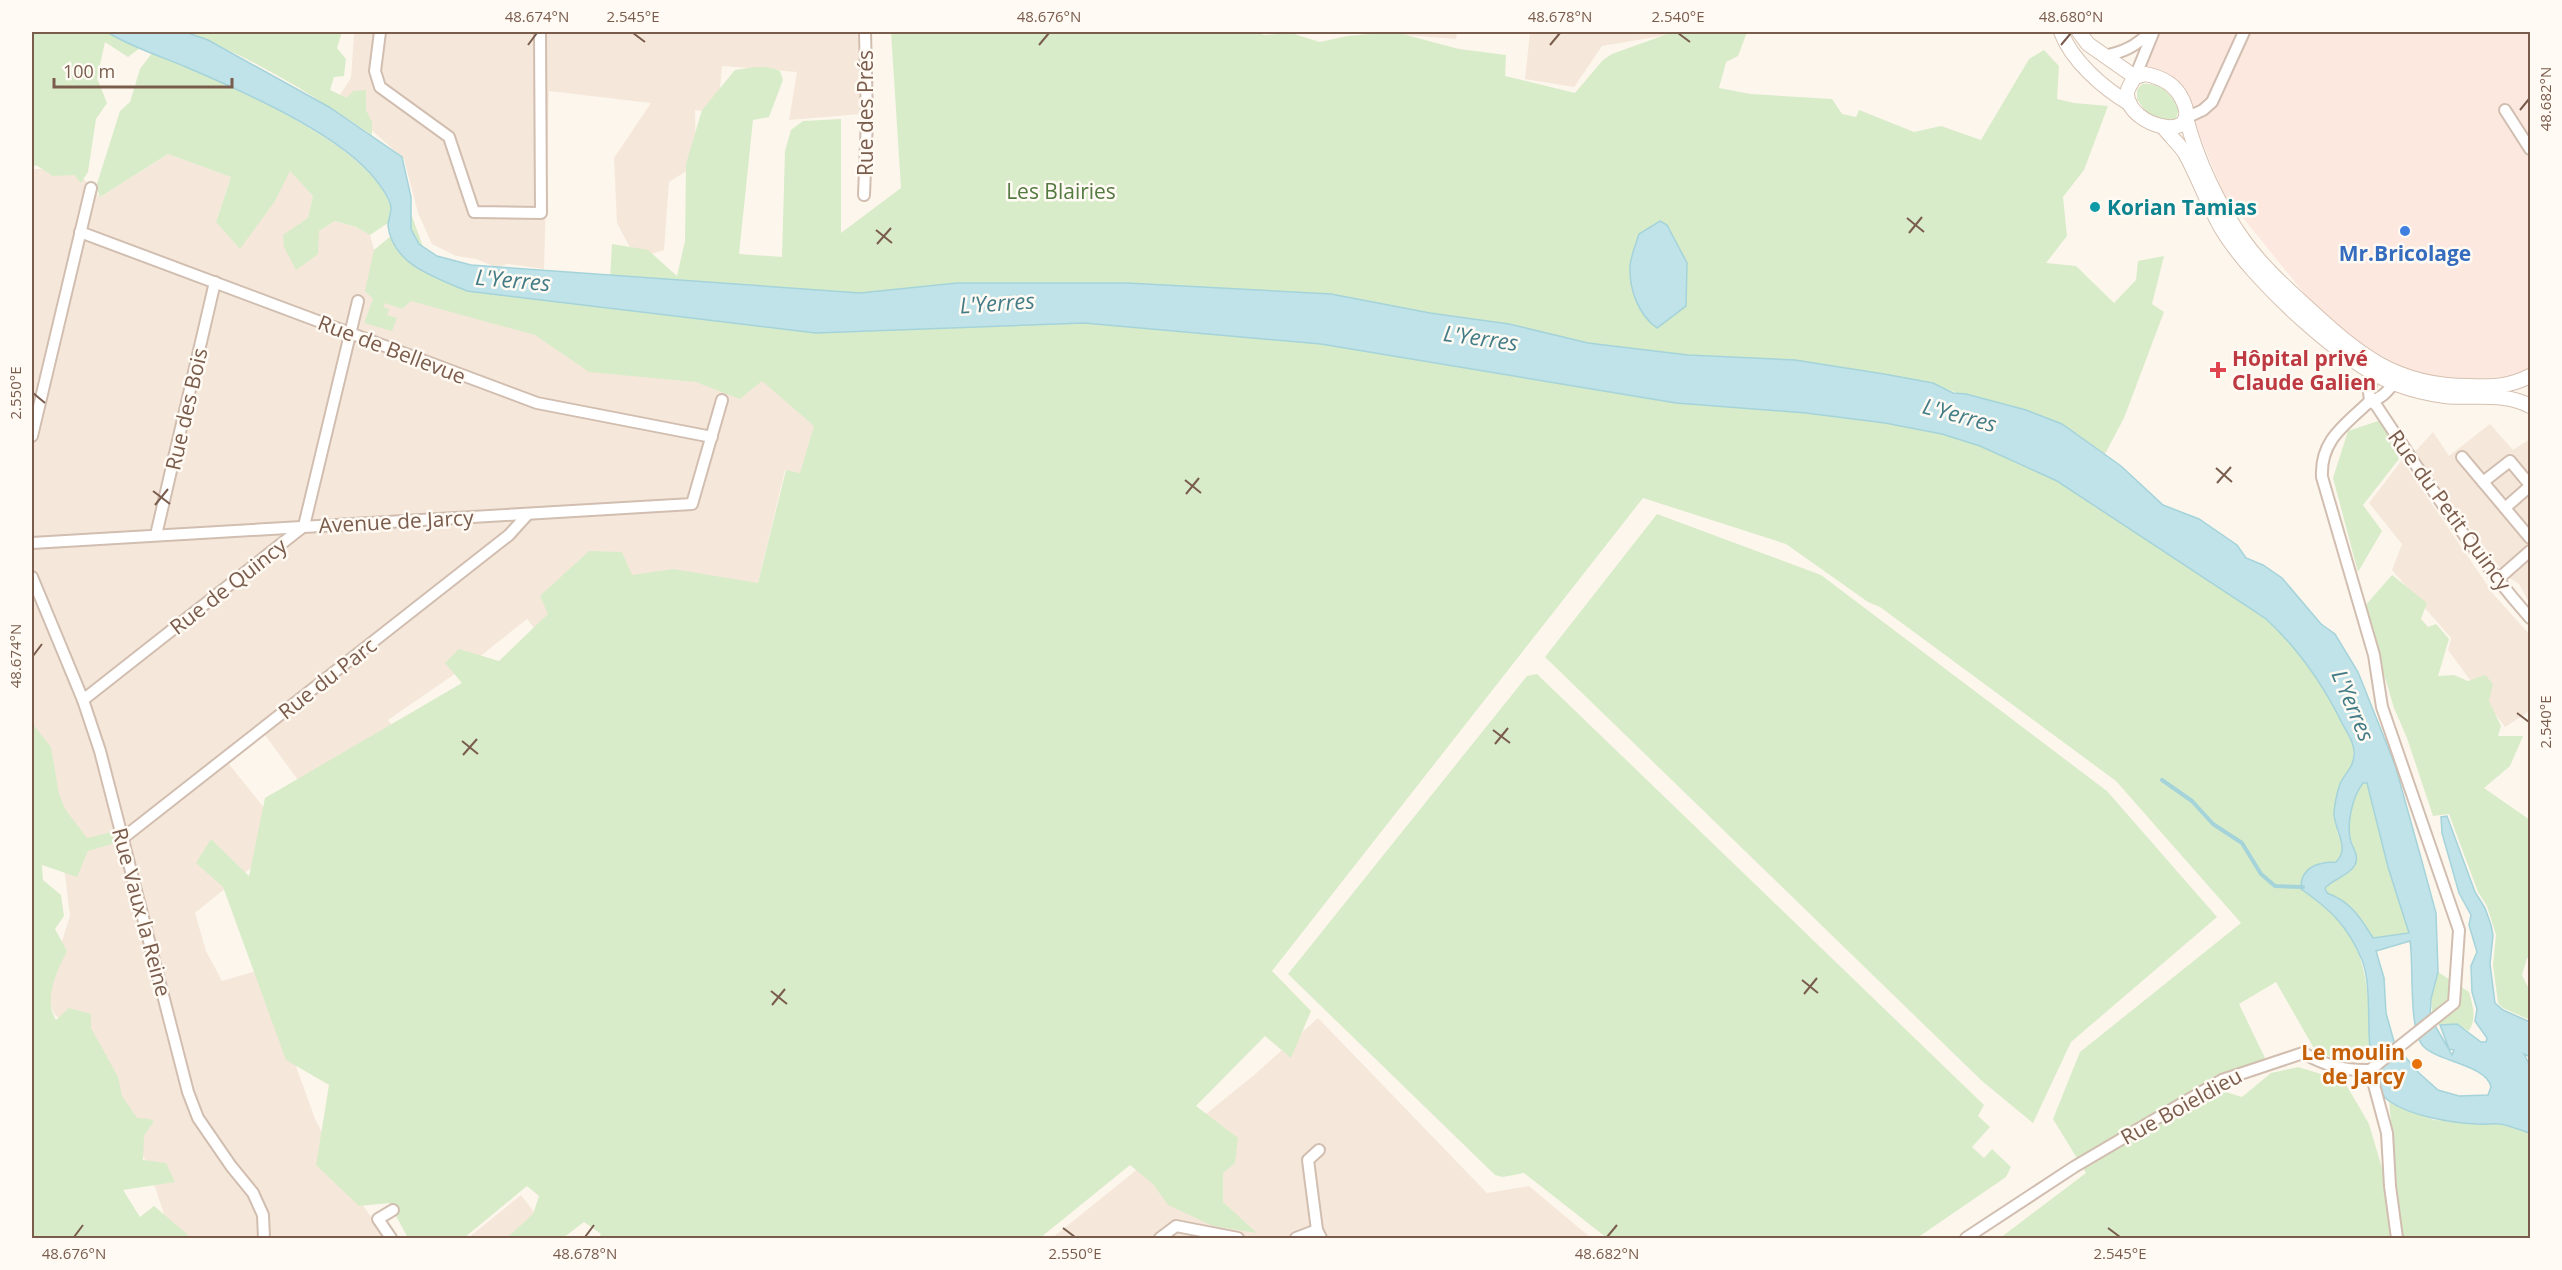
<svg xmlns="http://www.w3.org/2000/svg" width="2562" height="1270" font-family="'Open Sans',sans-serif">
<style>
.residential{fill:#f5e8da}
.commercial{fill:#fde8e0}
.green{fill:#d8ecc9}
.water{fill:#bfe3e8;stroke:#a5d3da;stroke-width:1.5;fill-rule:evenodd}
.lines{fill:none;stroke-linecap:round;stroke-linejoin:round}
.stream{stroke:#a5d3da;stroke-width:4}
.minor-casing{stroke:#d1beb0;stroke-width:14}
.secondary-casing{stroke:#d6c0b0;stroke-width:16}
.minor{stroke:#fff;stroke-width:10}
.secondary{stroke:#fff;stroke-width:14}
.ticks{fill:none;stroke:#7a5c4d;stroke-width:2}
.culture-dot{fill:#0f9aa8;stroke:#fffaf3;stroke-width:2}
.shop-dot{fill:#3f7fe0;stroke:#fffaf3;stroke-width:2}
.health-dot{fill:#e0444e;stroke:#fffaf3;stroke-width:2}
.food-dot{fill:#e8710a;stroke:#fffaf3;stroke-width:2}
.labels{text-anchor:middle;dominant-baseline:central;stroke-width:5;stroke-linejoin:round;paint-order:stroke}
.street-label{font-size:21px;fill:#7a5c4d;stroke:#fffaf3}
.park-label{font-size:21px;fill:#537a41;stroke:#fffaf3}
.culture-label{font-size:21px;font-weight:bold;fill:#0d838f;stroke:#fffaf3;text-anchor:start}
.shop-label{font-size:21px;font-weight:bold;fill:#366cbe;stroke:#fffaf3}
.health-label{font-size:21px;font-weight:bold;fill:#be3a42;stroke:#fffaf3;text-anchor:start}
.food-label{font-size:21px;font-weight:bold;fill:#c56008;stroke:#fffaf3;text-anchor:end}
.water-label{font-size:22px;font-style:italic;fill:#437c86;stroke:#fffaf3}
.neatline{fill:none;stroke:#7a5c4d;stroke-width:2}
.ticks-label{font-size:15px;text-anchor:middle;fill:#7a5c4d}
</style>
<rect width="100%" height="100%" fill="#fdf6ec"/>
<g class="residential">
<path d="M338,32H862L861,114L789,120L797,72L722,66L718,113L695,110L696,165L669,182L664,250L636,259L617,223L614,158L651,103L549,91L544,269L508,264L496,267L476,259L456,256L432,244L418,213L404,159L359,119L333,105L351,78L354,34Z"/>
<path d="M1367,32H1457L1456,39Z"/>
<path d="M1530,32H1685L1602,46L1574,87L1525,79Z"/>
<path d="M168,154L231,177L216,222L275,201L290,170L313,196L308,218L319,231L335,221L356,227L370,235L374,250L831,375L801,474L785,470L758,583L545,642L527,619L478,658L388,720L403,738L320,810L265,735L229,764L288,838L195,913L206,951L222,981L266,968L292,1055L315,1119L357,1197L386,1238H172L148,1166L101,1071L74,1029L55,1015L45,994L70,916L60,833L32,765V169H75L100,197Z"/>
<path d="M2490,424L2513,450L2530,439V604L2519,584L2506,576L2414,453L2433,432L2449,456Z"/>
<path d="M2402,460L2494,595L2530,635V711L2505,727L2448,650L2451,638L2392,570L2402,544L2369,503Z"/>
<path d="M1318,1018L1487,1193L1529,1186L1591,1238H1052L1253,1076Z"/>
<path d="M521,1195L554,1238H468Z"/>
</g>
<path class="commercial" d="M2160,32H2530V381L2508,377L2460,379L2429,375L2404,368L2351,339L2307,297L2223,193L2178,81L2143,65Z"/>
<g class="green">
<path d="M32,32H107L140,48L128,57L105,42L97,78L107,103L96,119L88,172L81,183L74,175L53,176L36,165L32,168Z"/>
<path d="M185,32H342L337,48L346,59L344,76L334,77L330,90L347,98L353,91L366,90V110L372,122V135C314,96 251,56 185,32Z"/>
<path d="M891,32H1256L1264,35L1291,33L1320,42L1347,36L1395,32L1459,49L1506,55L1505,76L1575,93L1603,60L1612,54L1673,32H1747L1738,56L1726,62L1719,88L1751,94L1832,99L1842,114L1856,117L1859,110L1914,132L1941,126L1981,140L2029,59L2044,50L2059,66L2057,99L2074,103L2108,106L2084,170L2063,197L2067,236L2046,263L2076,266L2114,303L2136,280L2138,261L2164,256L2152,304L2164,312L2124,418L2105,454C2080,437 2057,421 2027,411C1996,400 1962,398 1933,383L1795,360L1688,355L1588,343L1509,324L1430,313L1331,294L1209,333L1321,344L1676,403L1806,413L1885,423L1942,434L1980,446L2057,481L2265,618L2286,637L2305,660L2331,701L2353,744V763L2340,784L2337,832L2344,846L2342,856L2336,862H2321L2301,888C2309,894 2319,900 2327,907C2372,946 2369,1004 2370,1058L2335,1059L2315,1050L2276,982L2239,1004L2265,1058L2203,1085L2242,1097L2271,1073L2298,1067L2344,1081L2369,1124L2401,1232L2389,1101L2434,1120L2498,1124L2530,1133V1238H2000L2086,1173L2053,1119L2080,1052L2241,923L2116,781L1880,607L1868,602L1786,544L1643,498L1272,971L1311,1011L1291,1058L1265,1036L1196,1106L1238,1138L1235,1163L1223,1173V1202L1257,1233L1213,1226L1168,1205L1153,1184L1130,1165L1040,1238H599L601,1234L584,1222L563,1238H507L533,1214L539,1196L527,1186L464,1238H408L389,1203L359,1206L316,1165L329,1085L286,1060L223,887L196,863L211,839L249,876L265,798L462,683L445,663L459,649L499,661L548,614L540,596L589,551L622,552L632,575L673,569L758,583L786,470L800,473L814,426L762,381L740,399L696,382L589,372L535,335L411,301L402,309L385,303L383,307L389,309L387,315L397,318L392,331L364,323L373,299L365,291L374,250L403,226L410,211L429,263L610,278L612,244L648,250L677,276L685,241L686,164L702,110L735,70C750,68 766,64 780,71L783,80L769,117L753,120L739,254L782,257L785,151L791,130L803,121L841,119V233L901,188Z"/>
<path d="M152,53C211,78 370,141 390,205C392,210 389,217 388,223L370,235L356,227L335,221L319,231L318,254L296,270L284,247L283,235L308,218L313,196L290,171L275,201L240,249L216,222L231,177L168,154L100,197L96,187L120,111L130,102L140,69Z"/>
<path d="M2142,84C2160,82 2172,94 2179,110L2175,121C2154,121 2148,116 2137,99V90Z"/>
<path d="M2381,420L2399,459L2363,505L2382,531L2358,572L2333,478L2348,431Z"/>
<path d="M1657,514L1821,575L2107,791L2217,917L2071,1042L2033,1123L1982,1081L1545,657Z"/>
<path d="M2392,575L2427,603L2421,619L2428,627L2436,624L2449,639L2438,676L2454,675L2468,681L2485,675L2493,684L2489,701L2501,726L2498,736H2523L2510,766L2484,788L2530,820V958H2527L2522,975L2530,991V1020L2503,1008L2498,1003L2493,965L2496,935L2487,906L2478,892L2449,814L2433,816L2407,738L2394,708L2364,607Z"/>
<path d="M1537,674L1984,1105L1978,1116L1990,1127L1972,1147L1984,1158L1992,1149L2011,1167L2006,1177L1917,1238H1607L1524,1173L1503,1177L1495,1175L1288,974L1527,676Z"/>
<path d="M32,723L51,747L59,794L65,809L87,838L112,832L115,843L88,851L77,877L42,865L43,880L61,895L64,916L55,929L67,951C57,971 43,999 56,1020L69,1008L91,1014V1028L118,1077L122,1096L137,1118L149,1119L154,1121L144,1136L143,1160L166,1163L175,1182L123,1190L140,1217L154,1206L187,1234V1238H32Z"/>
<path d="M2363,783H2367L2388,867L2409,934L2373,938C2361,918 2350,901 2327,893L2325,888L2346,874L2355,850C2345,830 2350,800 2363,783Z"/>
<path d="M2438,972L2469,992C2473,1007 2477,1017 2469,1031L2457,1024L2440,1025C2425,1007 2433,993 2438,972Z"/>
</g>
<g class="water">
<path d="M107,32H185L208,40L329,107L402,157L411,197V229L419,244L437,256L471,265L860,293L957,283H1127L1331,294L1430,313L1509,324L1588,343L1688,355L1795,360L1884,374L1933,383L1953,393L1966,394L2026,410L2062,424L2121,466L2163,505L2199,519L2237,545L2246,558L2263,565L2282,578L2321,624L2335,634L2358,672L2395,765L2421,858L2436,913L2438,972L2431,999L2430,1017L2452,1055L2454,1050L2449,1049L2440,1025L2457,1024L2481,1042H2486L2487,1038L2475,1021L2477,1009L2472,992L2471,966L2477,952L2469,925L2471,915L2459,893L2442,833L2441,817L2447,816L2475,892L2485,908L2491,925L2493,935L2490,964L2495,1003L2503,1010L2530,1022V1057L2524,1054L2530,1066V1133C2520,1130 2510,1126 2500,1124C2492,1123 2484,1125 2477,1124C2452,1123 2410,1116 2389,1101C2357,1077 2377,997 2362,960C2348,926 2330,909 2301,889C2300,867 2318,862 2336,862C2350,848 2336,833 2334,815C2334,807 2337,792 2340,784C2344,774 2354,767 2354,755C2355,744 2348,734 2343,725C2323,684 2299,649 2265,618L2057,481L1980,446L1942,434L1885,423L1806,413L1676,403L1321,344L1084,323L816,333L467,291C435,277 393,265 388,226C388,220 391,214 391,208C390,197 377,181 370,173C331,130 240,90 186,67C160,56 131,47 107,32ZM2363,783H2367L2388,867L2409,933L2373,938C2361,918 2350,901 2327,893L2325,888C2333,879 2349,876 2355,865C2359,856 2354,850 2351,842C2346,825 2352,797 2363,783ZM2410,941C2414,964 2408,1029 2423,1046C2438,1062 2487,1065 2491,1087L2488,1095L2459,1096L2438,1090L2419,1073L2395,1045L2386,1013L2384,978L2376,951Z"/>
<path d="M1660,221L1667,225L1687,263L1686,306L1657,328C1638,315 1629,288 1630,266C1631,255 1636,244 1639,234Z"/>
</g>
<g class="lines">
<path class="stream" d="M2162,780L2192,801L2213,824L2242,843L2261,874L2275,886L2303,887"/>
<defs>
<g id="minor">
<path d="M380,32L375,71L380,87L449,137L474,212L541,213L540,32"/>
<path d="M2104,56C2124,52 2136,46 2150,32"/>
<path d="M2135,77L2153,33"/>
<path d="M2505,110L2530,149"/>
<path d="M2186,118L2203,110L2212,102L2244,32"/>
<path d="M864,195L867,119L865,32"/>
<path d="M80,232L537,403L712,437"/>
<path d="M2370,401L2376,405C2425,479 2472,552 2530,618"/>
<path d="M2370,401L2369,392L2374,374"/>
<path d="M32,436L91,188"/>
<path d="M2462,457L2530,538"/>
<path d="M2483,482L2510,461L2530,485"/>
<path d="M2505,508L2530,486"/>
<path d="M156,535L215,282"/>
<path d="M32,543L692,504L722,400"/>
<path d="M32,577L83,700L100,751L188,1092L198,1118L231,1166L253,1193L263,1215L264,1238"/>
<path d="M2497,580L2530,551"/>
<path d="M83,700L304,526L358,301"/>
<path d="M123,838L509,535L528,514"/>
<path d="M2370,1070L2387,1133L2390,1186L2397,1238"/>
<path d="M1319,1150L1308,1160L1317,1230L1321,1238"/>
<path d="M391,1238L378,1219L393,1210"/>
<path d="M1160,1238L1176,1226L1238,1238"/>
<path d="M1296,1238L1317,1230"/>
<path d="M1966,1238L2074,1167L2222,1080L2303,1053C2325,1065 2344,1071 2370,1070L2454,1003L2459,930L2382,707L2374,655L2322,477C2320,440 2345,425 2370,401C2381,399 2387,392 2394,383"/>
</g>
<g id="secondary">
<path d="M2061,32C2072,61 2103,88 2130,104"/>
<path d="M2079,32L2088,44L2135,77"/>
<path d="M2145,74C2161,77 2175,84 2182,99C2205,145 2128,128 2127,94C2127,88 2132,82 2135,77Z"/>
<path d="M2186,118C2198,162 2217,203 2244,241C2262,266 2284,286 2306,306C2358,354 2395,386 2469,386C2493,387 2508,387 2530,376"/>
<path d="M2164,128C2171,137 2179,144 2185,153C2199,178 2208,206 2223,231C2253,280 2343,364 2396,384C2412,390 2428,394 2445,396C2474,399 2504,392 2530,406"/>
</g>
</defs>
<use href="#minor" class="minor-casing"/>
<use href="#secondary" class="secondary-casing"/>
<use href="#minor" class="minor"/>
<use href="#secondary" class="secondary"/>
</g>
<path class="ticks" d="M633,33L645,42M1678,33L1690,42M528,45L537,33M1039,45L1049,33M1550,45L1560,33M2061,45L2071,33M2520,110L2529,99M1907,218L1924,232M876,230L892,243M1909,233L1922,217M877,244L891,228M33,393L45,403M2216,468L2232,482M1185,480L1201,493M2217,483L2231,467M153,491L170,504M1186,494L1199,478M155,505L168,489M33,656L42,644M2517,713L2529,722M1493,730L1510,743M462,741L478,754M1495,744L1508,728M463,755L477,739M1802,980L1818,993M771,991L787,1004M1804,994L1817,978M772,1005L785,989M1063,1228L1075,1237M2108,1228L2120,1237M74,1237L83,1225M585,1237L594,1225M1607,1237L1617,1225"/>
<circle class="culture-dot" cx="2095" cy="207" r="6"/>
<circle class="shop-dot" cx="2405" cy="231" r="6"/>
<path class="health-dot" d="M2215 361h6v6h6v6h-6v6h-6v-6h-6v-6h6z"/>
<circle class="food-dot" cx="2417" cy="1064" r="6"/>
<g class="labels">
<g class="street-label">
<text transform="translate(865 113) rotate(-90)">Rue des Prés</text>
<text transform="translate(392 349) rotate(21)">Rue de Bellevue</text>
<text transform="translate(186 409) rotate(-77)">Rue des Bois</text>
<text transform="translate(2450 510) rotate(54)">Rue du Petit Quincy</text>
<text transform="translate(396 521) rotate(-3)">Avenue de Jarcy</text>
<text transform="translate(228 586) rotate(-38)">Rue de Quincy</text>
<text transform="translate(327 678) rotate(-38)">Rue du Parc</text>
<text transform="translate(142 912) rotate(75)">Rue Vaux la Reine</text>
<text transform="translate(2181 1106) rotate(-29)">Rue Boieldieu</text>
</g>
<g class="park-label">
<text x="1061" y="191">Les Blairies</text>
</g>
<g class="culture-label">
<text x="2107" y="207">Korian Tamias</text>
</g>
<g class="shop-label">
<text x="2405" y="253">Mr.Bricolage</text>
</g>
<g class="health-label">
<text x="2232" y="358">Hôpital privé<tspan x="2232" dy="24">Claude Galien</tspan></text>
</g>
<g class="food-label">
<text x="2405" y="1052">Le moulin<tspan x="2405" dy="24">de Jarcy</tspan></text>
</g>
<g class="water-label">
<text transform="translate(513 279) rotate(5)">L'Yerres</text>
<text transform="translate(997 302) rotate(-4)">L'Yerres</text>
<text transform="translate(1481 337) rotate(8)">L'Yerres</text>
<text transform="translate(1960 414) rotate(15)">L'Yerres</text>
<text transform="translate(2354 705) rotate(67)">L'Yerres</text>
</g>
</g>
<rect width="2562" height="1270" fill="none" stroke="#fffaf3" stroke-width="66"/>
<path d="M54 78v9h178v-9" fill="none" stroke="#7a5c4d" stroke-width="3"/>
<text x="63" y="78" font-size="18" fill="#7a5c4d" stroke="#fffaf3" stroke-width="4.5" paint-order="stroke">100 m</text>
<rect x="33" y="33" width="2496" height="1204" class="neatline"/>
<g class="ticks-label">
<text x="537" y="22">48.674°N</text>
<text x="633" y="22">2.545°E</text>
<text x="1049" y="22">48.676°N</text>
<text x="1560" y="22">48.678°N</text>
<text x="1678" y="22">2.540°E</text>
<text x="2071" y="22">48.680°N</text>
<text transform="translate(2546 99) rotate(-90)" y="5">48.682°N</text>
<text transform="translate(16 393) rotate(-90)" y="5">2.550°E</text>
<text transform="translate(16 656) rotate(-90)" y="5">48.674°N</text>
<text transform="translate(2546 722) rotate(-90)" y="5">2.540°E</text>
<text x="74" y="1259">48.676°N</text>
<text x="585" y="1259">48.678°N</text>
<text x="1075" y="1259">2.550°E</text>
<text x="1607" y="1259">48.682°N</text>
<text x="2120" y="1259">2.545°E</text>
</g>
</svg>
